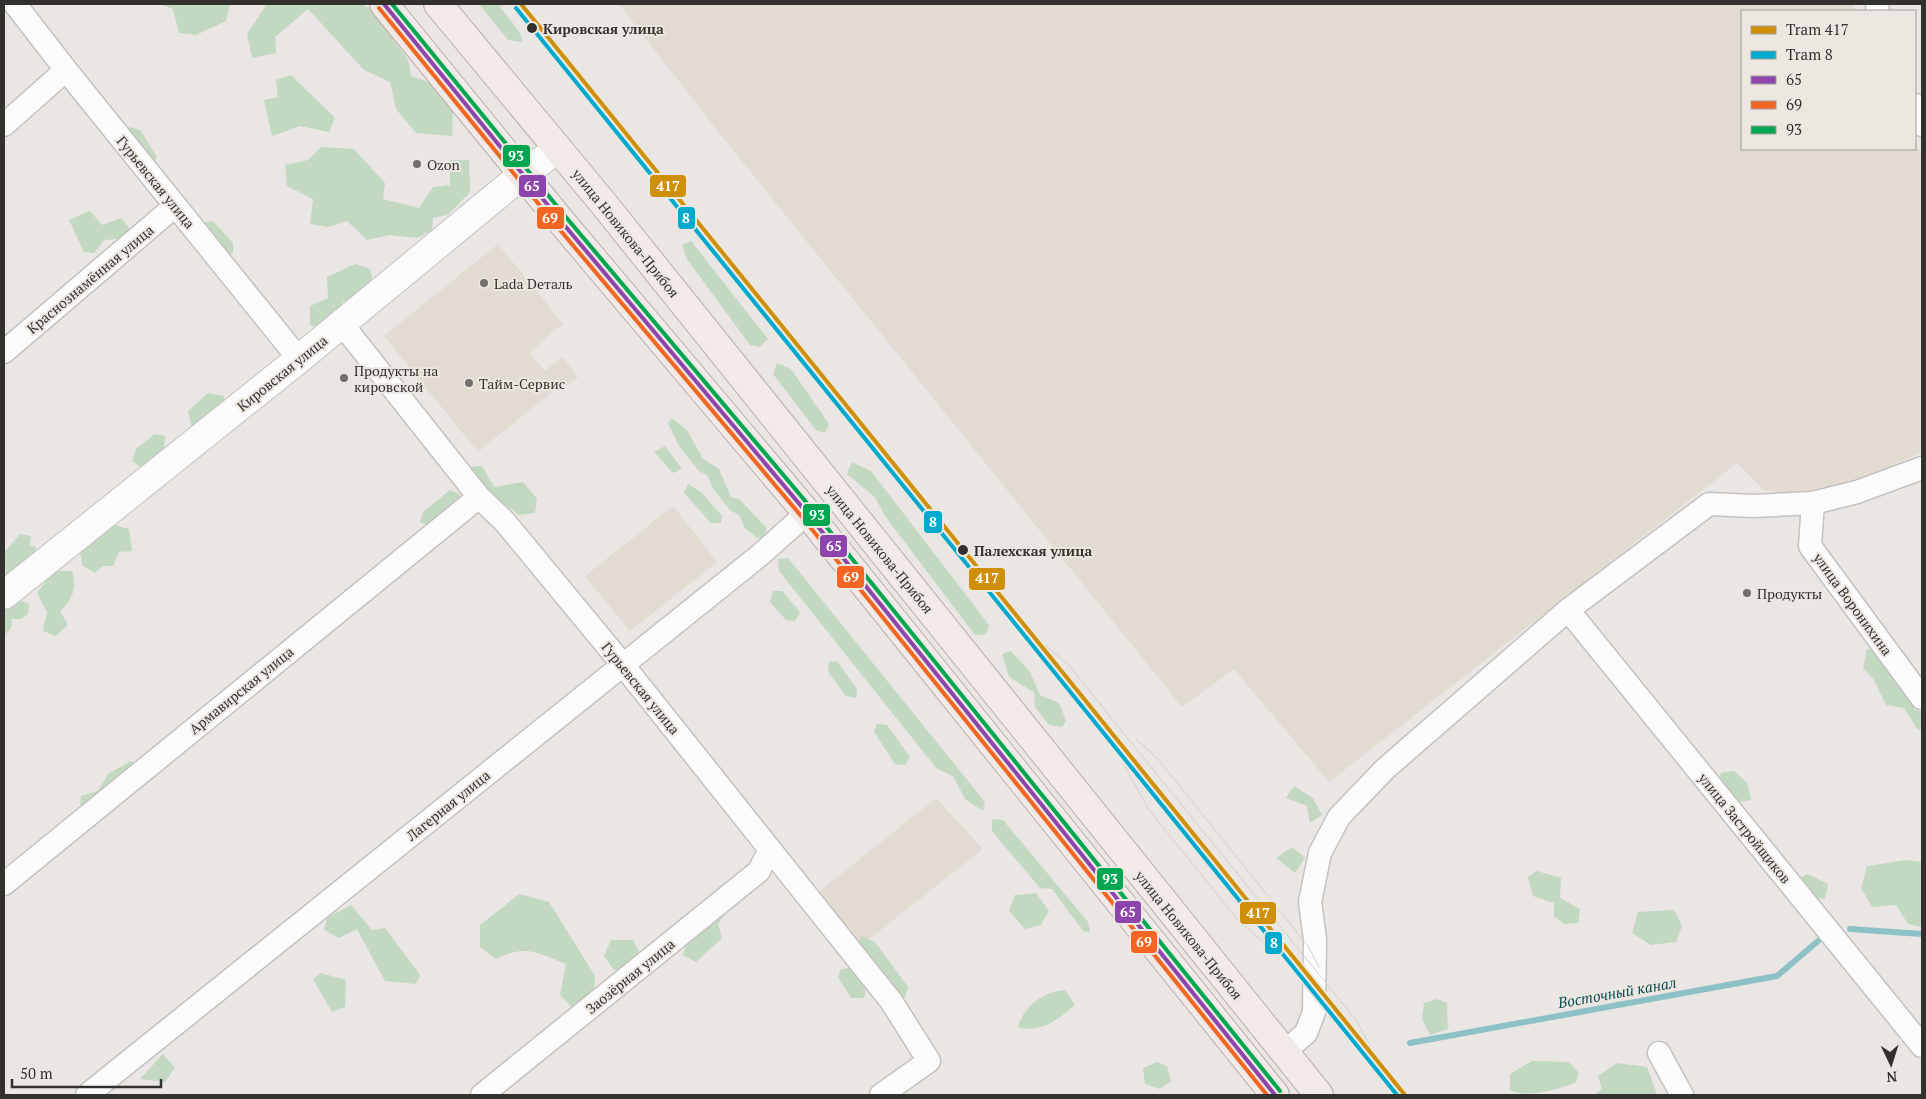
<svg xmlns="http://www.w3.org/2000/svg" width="1926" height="1099" font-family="'PT Serif',serif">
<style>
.built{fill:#e1dbd2}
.green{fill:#c3d8c0}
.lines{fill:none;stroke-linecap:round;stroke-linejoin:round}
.stream{stroke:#8ec1c6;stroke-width:6}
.minor-casing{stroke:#c4c2c0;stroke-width:25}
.tertiary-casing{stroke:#c4c2c0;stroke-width:30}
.primary-casing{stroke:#bcaeaa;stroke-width:30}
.minor{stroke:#fcfbfb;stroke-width:22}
.tertiary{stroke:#fcfbfb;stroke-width:28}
.primary{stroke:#f2eae9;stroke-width:28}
.tram{stroke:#d1d1cf;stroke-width:1}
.bus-1-casing{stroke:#ece7e0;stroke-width:8}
.bus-2-casing{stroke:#ece7e0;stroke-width:8}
.bus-3-casing{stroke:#ece7e0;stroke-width:8}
.bus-1{stroke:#8e44ad;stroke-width:4}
.bus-2{stroke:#f26522;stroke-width:4}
.bus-3{stroke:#00a651;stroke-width:4}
.tram-1-casing{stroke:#ece7e0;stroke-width:8}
.tram-2-casing{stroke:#ece7e0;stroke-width:8}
.tram-1{stroke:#d08f09;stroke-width:4}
.tram-2{stroke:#00a9ce;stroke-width:4}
.stop-dot{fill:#33312e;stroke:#ece7e0;stroke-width:2}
.poi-dot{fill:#73706d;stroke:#ece7e0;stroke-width:2}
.labels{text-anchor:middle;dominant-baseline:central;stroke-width:4;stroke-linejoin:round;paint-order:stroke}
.stop-label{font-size:14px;font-weight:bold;fill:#33312e;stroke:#ece7e0;text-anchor:start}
.poi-label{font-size:14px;fill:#33312e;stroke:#ece7e0;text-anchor:start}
.street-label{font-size:14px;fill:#33312e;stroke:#ece7e0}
.water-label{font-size:15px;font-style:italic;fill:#064c52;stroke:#ece7e0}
.line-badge{stroke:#ece7e0;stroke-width:2}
.badge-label{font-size:14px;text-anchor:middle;font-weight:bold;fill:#fff}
</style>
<rect width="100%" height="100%" fill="#e9e6e3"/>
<g class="built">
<path d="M619,4H1853L1855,11H1742V149H1915V141L1922,157V452L1852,484L1789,496L1763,489L1737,463L1329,782L1234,669L1182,707L716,129Z"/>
<path d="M498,244L564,325L556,328L530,353L545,371L563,357L578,377L560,391L557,388L478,452L384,336Z"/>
<path d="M673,506L717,562L630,631L585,576Z"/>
<path d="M936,798L983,849L859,947L815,895Z"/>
</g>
<g class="green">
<path d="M160,4H230L226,21L196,35L179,33L173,9Z"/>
<path d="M267,4H361L374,11L408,60L411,76L429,82L453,112L452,136L416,133L396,109L390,82L364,70L308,9L275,37L276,53L252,58L247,34Z"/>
<path d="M479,4H499C506,18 519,26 523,42L508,40Z"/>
<path d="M291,75L335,118L329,132L300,126L272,136L264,100L278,97L276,80Z"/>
<path d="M130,127L140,130L157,157L151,166L125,137Z"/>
<path d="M321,147L354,149L385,183L383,199L419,208L433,187L450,185V160H469L470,192L448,215L433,218L432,230L417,238L389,235L367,240L347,221L328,227L310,224L313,199L287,186L285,165L308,160Z"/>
<path d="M90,211L102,225L121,218L130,229L120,239L104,240L94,253L84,252L69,220Z"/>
<path d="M213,221L233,243V253L219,255L203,233L205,222Z"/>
<path d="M691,241L768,339L760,347L750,345L687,259L682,245Z"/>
<path d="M355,264L370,269L374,287L362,300L343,301L338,316L322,329L310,325V306L328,298L327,277Z"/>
<path d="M777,363L791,369L829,424L825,433L816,430L773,374Z"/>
<path d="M208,393L224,396L225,411L200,430L191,425L188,411Z"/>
<path d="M672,418L687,430L703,459L719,469L731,497L739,499L766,527L765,537L757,538L745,528L739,515L730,510L714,490L707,475L699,471L679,446L668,423Z"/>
<path d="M155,434L165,436L164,449L142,468L132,461L136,449Z"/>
<path d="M665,446L682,469L673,473L654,452Z"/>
<path d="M852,462L871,471L989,625L986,634L975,635L885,516L875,497L847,474Z"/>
<path d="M482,466L494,487L523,482L537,499L535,513L519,515L486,491L469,467Z"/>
<path d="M688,484L701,492L722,516L721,523H711L684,493Z"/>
<path d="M450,490L459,494L460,507L431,527L420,522L423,512Z"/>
<path d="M114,525L129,529L132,551L119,552L113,566H103L95,573L82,565L80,551Z"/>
<path d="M20,534L31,536L30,545L36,547L35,555L6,576L4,553Z"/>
<path d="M788,558L985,802L983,811L965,799L953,776L937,769L779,571L778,559Z"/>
<path d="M53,571H72C77,588 73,599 60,611L68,625L56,636L43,631L47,612L37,593Z"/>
<path d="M773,591H782L800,612L795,621L786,620L770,602Z"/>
<path d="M19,600L29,604L28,614L21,619H11L12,626L7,633L4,632V611Z"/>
<path d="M1867,649L1884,651L1892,666L1914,667L1922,678L1914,709L1922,712V729L1918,730L1904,708L1886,705L1874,680L1863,668Z"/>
<path d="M1011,651L1030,672L1040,695L1059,703L1066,721L1062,727L1049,725L1035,707L1034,692L1009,677L1002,654Z"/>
<path d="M837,661L857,689L856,698L846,696L828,672L829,662Z"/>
<path d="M877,724L887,725L910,757L905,765L895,764L874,732Z"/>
<path d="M131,761L140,766L80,811L81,796L98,791L108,774Z"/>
<path d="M1734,771L1747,783L1751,800L1733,803L1718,786L1721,773Z"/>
<path d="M1294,786L1313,798L1322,815L1310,823L1307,806L1286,798Z"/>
<path d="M992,819L1003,820L1088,922L1090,932L1083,931L1052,889L1040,888L992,831Z"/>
<path d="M1292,847L1305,858L1295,873L1276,858Z"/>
<path d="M1907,860L1922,862V927L1908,924L1896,905L1872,907L1861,888L1867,866Z"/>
<path d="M1537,871L1561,878L1560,898L1580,909L1578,923L1564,924L1554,916V903L1533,896L1528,877Z"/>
<path d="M1807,874L1828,884L1825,899L1803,895L1795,881Z"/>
<path d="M1036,893L1049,911L1041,925L1025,929L1009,911L1015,895Z"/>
<path d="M519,894L549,902L595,976L594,990L575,1010L560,995L566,964C538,953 525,944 496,959L480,947V925Z"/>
<path d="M351,905L372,930L385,928L420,975L416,984L385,981L357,929L339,938L324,930L327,918Z"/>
<path d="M730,906L718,924L722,938L696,962L683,955L688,937Z"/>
<path d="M1674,910L1682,926L1676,942L1651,945L1632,933L1638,912Z"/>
<path d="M861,936L875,942L908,987L905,997L895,998L855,952Z"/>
<path d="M611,940H633L642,959L629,970H614L604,956Z"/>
<path d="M849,968L866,989L864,998H851L838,977L841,969Z"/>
<path d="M321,973L346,980L345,1007L332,1012L313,979Z"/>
<path d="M1065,990L1075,1005C1058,1020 1041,1033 1018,1027C1024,1006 1043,992 1065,990Z"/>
<path d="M1437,999L1447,1003L1448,1029L1430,1035L1422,1019L1424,1003Z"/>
<path d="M163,1054L175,1068L165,1082L140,1079Z"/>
<path d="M1532,1061L1569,1062L1579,1073L1575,1083C1556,1089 1528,1099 1510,1090V1074Z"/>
<path d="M1157,1062L1167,1066L1171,1081L1160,1089L1145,1084L1143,1068Z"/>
<path d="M1617,1063L1647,1067L1657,1095H1593L1602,1089L1598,1076Z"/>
</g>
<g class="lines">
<g class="stream">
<path d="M1850,929L1922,934"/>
<path d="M1410,1043L1777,976L1818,941"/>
</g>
<defs>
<g id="minor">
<path d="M15,4L66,70L299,359"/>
<path d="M1877,4L1878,11"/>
<path d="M1915,105L1922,125"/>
<path d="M4,125L66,70"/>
<path d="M342,324L479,497L505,522L623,665L891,1001L929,1061L881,1095"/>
<path d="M4,352L175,206"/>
<path d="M1813,503L1810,546L1922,698"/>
<path d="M1568,610L1922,1046"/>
<path d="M4,884L479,497"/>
<path d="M1283,1053L1306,1033L1314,1012L1315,939L1310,902L1320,853L1339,817L1385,769L1568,610L1709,504L1753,506L1813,503L1857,492L1922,468"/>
<path d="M1659,1053L1682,1095"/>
<path d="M87,1095L760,555L807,513"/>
<path d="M482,1095L759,871L769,851"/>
</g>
<path id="tertiary" d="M4,595L299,359L523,174L558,149"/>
<g id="primary">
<path d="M384,4L560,220L807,513L1275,1095"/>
<path d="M438,4L603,203L1319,1095"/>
</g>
</defs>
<use href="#minor" class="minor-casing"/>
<use href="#tertiary" class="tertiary-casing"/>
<use href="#primary" class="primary-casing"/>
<use href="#minor" class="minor"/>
<use href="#tertiary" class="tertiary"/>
<use href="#primary" class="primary"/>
<g class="tram">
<path d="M1026,629L1068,664L1108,714L1356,1020L1383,1069"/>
<path d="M1136,739L1158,759L1308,946L1319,967"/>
<path d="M1123,763L1149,810L1238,920L1281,958"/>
</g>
<defs>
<path id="bus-1" d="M384,4L560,220L807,513L1275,1095"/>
<path id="bus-2" d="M379,8L555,224L802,517L1267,1095"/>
<path id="bus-3" d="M392,4L565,216L812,509L1280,1091"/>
</defs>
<use href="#bus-1" class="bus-1-casing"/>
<use href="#bus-2" class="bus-2-casing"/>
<use href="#bus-3" class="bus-3-casing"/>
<use href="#bus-1" class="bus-1"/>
<use href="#bus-2" class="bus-2"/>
<use href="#bus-3" class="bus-3"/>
<defs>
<path id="tram-1" d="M521,4L1405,1095"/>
<path id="tram-2" d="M516,8L1397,1095"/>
</defs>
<use href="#tram-1" class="tram-1-casing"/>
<use href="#tram-2" class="tram-2-casing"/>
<use href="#tram-1" class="tram-1"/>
<use href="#tram-2" class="tram-2"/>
</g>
<g class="stop-dot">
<circle cx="532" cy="28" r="6"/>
<circle cx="963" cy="550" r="6"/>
</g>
<g class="poi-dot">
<circle cx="417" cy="164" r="5"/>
<circle cx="484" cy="283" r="5"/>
<circle cx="344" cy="378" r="5"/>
<circle cx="469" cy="383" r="5"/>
<circle cx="1747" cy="593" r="5"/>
</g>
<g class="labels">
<g class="stop-label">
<text x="543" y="28">Кировская улица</text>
<text x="974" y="550">Палехская улица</text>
</g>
<g class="poi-label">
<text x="427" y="164">Ozon</text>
<text x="494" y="283">Lada Dеталь</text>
<text x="354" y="370">Продукты на<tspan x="354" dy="16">кировской</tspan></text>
<text x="479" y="383">Тайм-Сервис</text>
<text x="1757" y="593">Продукты</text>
</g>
<g class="street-label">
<text transform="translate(156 182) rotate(51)">Гурьевская улица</text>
<text transform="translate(626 233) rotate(51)">улица Новикова-Прибоя</text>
<text transform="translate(90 279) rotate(-40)">Краснознамённая улица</text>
<text transform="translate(282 373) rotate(-39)">Кировская улица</text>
<text transform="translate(880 549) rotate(51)">улица Новикова-Прибоя</text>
<text transform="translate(1853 604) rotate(54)">улица Воронихина</text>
<text transform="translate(641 688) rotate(51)">Гурьевская улица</text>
<text transform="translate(241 690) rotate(-39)">Армавирская улица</text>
<text transform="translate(448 805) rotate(-39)">Лагерная улица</text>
<text transform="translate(1745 828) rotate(51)">улица Застройщиков</text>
<text transform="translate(1189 935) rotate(51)">улица Новикова-Прибоя</text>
<text transform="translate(630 976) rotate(-39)">Заозёрная улица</text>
</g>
<g class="water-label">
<text transform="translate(1617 992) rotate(-10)">Восточный канал</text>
</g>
</g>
<g class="line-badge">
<rect x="502" y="144" width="29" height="24" rx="5" fill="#00a651"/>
<rect x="649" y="174" width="38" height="24" rx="5" fill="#d08f09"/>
<rect x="518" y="174" width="29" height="24" rx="5" fill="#8e44ad"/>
<rect x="677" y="206" width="19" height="24" rx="5" fill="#00a9ce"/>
<rect x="536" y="206" width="29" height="24" rx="5" fill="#f26522"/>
<rect x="802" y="503" width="29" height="24" rx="5" fill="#00a651"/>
<rect x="923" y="510" width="20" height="24" rx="5" fill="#00a9ce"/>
<rect x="819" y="534" width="29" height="24" rx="5" fill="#8e44ad"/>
<rect x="836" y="565" width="29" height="24" rx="5" fill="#f26522"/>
<rect x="968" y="567" width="38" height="24" rx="5" fill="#d08f09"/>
<rect x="1096" y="867" width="28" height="24" rx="5" fill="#00a651"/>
<rect x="1114" y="900" width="28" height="24" rx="5" fill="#8e44ad"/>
<rect x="1239" y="901" width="38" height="24" rx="5" fill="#d08f09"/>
<rect x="1130" y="930" width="28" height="24" rx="5" fill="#f26522"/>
<rect x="1264" y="931" width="19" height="24" rx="5" fill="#00a9ce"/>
</g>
<g class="badge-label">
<text x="516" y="161">93</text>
<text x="668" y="191">417</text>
<text x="532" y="191">65</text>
<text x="686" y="223">8</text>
<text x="550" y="223">69</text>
<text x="817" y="520">93</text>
<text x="933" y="527">8</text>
<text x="834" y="551">65</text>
<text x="851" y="582">69</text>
<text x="987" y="583">417</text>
<text x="1110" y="884">93</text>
<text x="1128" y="917">65</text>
<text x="1258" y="918">417</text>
<text x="1144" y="947">69</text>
<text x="1274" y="948">8</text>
</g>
<rect width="1926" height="1099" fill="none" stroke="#33312e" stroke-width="10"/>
<rect x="1741" y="10" width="175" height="140" fill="#ece7e0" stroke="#a29e99"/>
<rect x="1751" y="26" width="25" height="8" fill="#d08f09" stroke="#a29e99"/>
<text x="1786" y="35" font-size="15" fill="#33312e">Tram 417</text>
<rect x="1751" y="51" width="25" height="8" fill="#00a9ce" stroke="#a29e99"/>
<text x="1786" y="60" font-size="15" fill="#33312e">Tram 8</text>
<rect x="1751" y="76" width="25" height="8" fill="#8e44ad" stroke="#a29e99"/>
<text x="1786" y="85" font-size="15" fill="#33312e">65</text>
<rect x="1751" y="101" width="25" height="8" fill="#f26522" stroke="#a29e99"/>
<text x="1786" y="110" font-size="15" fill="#33312e">69</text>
<rect x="1751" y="126" width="25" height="8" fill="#00a651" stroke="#a29e99"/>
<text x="1786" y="135" font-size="15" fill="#33312e">93</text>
<g transform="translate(1891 1064) rotate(176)" stroke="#ece7e0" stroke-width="4" paint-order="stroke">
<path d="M0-4L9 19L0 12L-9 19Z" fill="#33312e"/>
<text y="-8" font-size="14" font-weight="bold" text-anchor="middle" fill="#33312e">N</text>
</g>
<path d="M12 1079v8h149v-8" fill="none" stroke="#33312e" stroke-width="2.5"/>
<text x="20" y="1079" font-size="15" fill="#33312e" stroke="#ece7e0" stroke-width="4" paint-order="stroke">50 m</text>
</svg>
